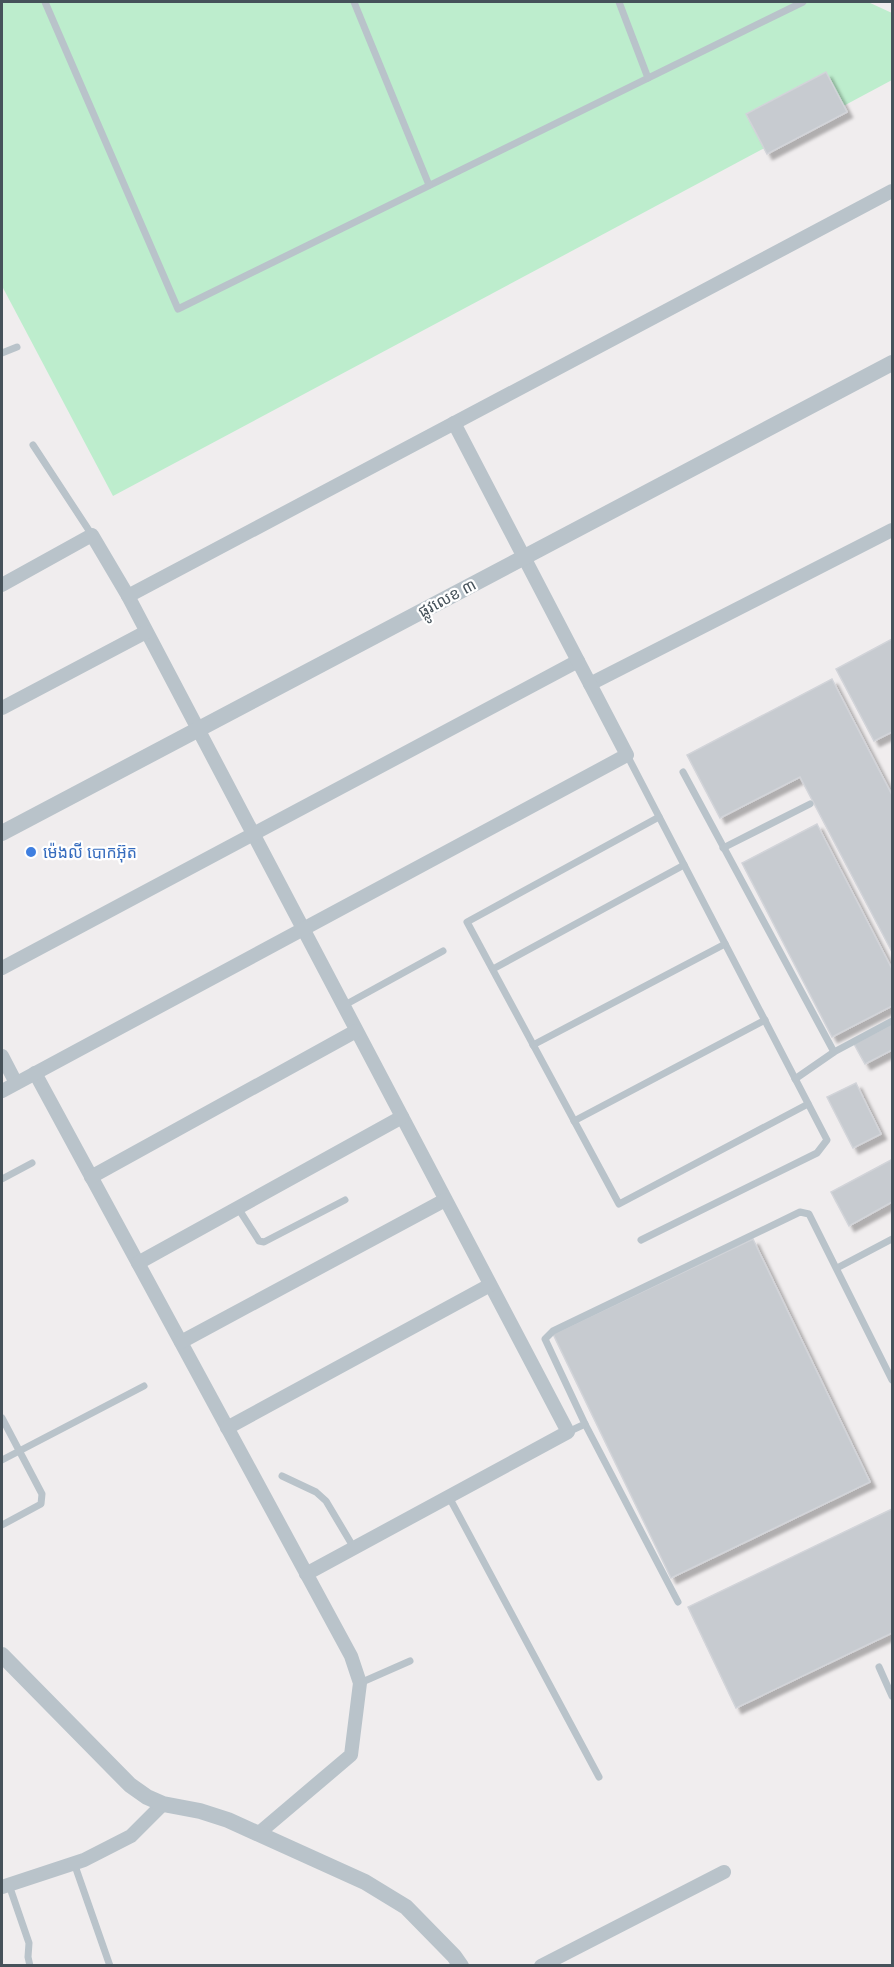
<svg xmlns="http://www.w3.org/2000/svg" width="894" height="1967" font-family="'DM Sans','Noto Sans Khmer',sans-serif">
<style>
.green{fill:#bdedcd}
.building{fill:#c7cbd0;stroke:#d2d4d9;stroke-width:1.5;filter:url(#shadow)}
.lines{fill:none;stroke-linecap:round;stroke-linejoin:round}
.service{stroke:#b9c3ca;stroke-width:7}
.minor{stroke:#b9c3ca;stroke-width:14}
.tertiary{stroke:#b9c3ca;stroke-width:16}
.shop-dot{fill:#3f7fe0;stroke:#fff;stroke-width:2}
.labels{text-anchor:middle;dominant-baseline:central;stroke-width:4.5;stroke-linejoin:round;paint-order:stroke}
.street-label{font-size:16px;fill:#46525a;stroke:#fff}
.shop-label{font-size:16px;fill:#366cbe;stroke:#fff;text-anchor:start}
</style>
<defs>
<filter id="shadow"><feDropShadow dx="5.5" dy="5.5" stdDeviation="1.5" flood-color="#0004"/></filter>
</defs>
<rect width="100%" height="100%" fill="#f0edee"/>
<path class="green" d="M2,2H868L892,13V80L113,496L2,286Z"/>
<g class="building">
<path d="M826,72L847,112L767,154L746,114Z"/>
<path d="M892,639V732L874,741L836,669Z"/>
<path d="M832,679L892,795V952L800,777L720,818L687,755Z"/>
<path d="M817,824L892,969V1006L832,1037L742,863Z"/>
<path d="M892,1024V1050L865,1064L854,1044Z"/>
<path d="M856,1083L881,1134L853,1148L827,1097Z"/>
<path d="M891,1160L892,1202L849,1226L831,1192Z"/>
<path d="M753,1239L870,1482L671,1578L553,1334Z"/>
<path d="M892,1509V1633L736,1708L688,1607Z"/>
</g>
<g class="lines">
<g class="service">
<path d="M45,2L178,309L803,2"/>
<path d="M354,2L429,185"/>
<path d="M619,2L648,78"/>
<path d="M2,353L17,347"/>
<path d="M33,445L92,535"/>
<path d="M627,755L827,1140L817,1153L641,1240"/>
<path d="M683,772L834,1052"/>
<path d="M659,817L467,922L619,1204L808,1104"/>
<path d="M723,848L810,804"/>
<path d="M493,969L684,865"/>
<path d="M343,1006L443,951"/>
<path d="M533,1045L725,944"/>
<path d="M795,1079L834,1052L892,1021"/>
<path d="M574,1121L765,1020"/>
<path d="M2,1179L32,1163"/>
<path d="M238,1208L259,1241L264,1242L345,1200"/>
<path d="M837,1268L892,1239"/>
<path d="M2,1418L42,1494L41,1504L2,1525"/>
<path d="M585,1424L678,1602"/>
<path d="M568,1432L585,1424L545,1339L553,1331L800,1212L809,1214L892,1380"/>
<path d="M2,1460L144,1386"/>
<path d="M282,1476L316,1492L326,1501L354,1548"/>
<path d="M449,1497L599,1777"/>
<path d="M879,1667L892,1696"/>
<path d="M360,1683L410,1661"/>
<path d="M74,1863L110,1966"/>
<path d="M9,1885L29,1943L28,1957L30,1966"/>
</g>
<g class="minor">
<path d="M2,585L92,535L128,596L568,1432L306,1574"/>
<path d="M128,596L892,191"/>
<path d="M590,684L892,530"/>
<path d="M2,708L146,632"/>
<path d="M2,968L578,661"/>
<path d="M2,1056L16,1083"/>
<path d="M35,1073L351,1656L360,1683L351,1755L259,1833"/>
<path d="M2,1091L627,755L454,423"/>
<path d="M91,1177L356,1031"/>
<path d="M138,1263L402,1117"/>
<path d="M181,1342L445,1200"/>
<path d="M227,1428L490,1285"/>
<path d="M2,1887L84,1860L131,1836L163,1804"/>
<path d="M541,1966L724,1872"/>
</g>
<g class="tertiary">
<path d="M2,833L892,363"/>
<path d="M2,1655L130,1785L147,1797L163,1804L200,1811L228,1820L365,1882L406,1907L454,1956L461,1966"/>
</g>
</g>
<circle class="shop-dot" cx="31" cy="852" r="6"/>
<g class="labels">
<g class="street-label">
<text transform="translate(447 598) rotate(-28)">ផ្លូវលេខ ៣</text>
</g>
<g class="shop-label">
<text x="43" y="852">ម៉េងលី បោកអ៊ុត</text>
</g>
</g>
<rect width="894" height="1967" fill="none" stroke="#46525a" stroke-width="6"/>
</svg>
